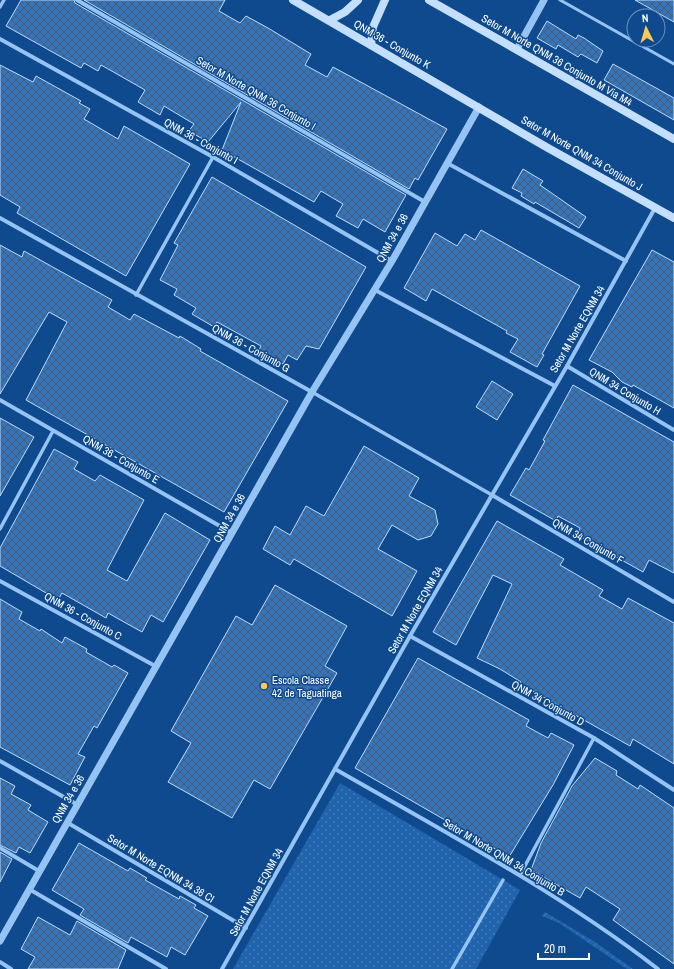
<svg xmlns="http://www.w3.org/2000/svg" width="674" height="969" font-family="'Archivo Narrow',sans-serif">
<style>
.grass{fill:url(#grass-dots)}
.garden{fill:url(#garden-furrows)}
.building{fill:url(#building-cross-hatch);stroke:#bcdcfe}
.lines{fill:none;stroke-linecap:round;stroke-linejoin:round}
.service{stroke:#95c3f3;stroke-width:3}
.pedestrian{stroke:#95c3f3;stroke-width:3.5}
.minor{stroke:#95c3f3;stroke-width:4}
.tertiary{stroke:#95c3f3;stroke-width:7}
.secondary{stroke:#c4dffd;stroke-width:8}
.poi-dot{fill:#ffc957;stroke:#0e4a8d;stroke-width:1.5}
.labels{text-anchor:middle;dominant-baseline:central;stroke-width:3;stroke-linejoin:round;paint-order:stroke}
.street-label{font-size:11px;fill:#fff;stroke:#0e4a8d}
.poi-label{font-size:11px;fill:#fff;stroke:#0e4a8d;text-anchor:start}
</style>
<defs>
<pattern id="grass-dots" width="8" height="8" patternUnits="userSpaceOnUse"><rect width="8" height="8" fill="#2064ad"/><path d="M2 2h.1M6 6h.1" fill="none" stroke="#417bb9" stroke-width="1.8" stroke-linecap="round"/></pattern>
<pattern id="garden-furrows" width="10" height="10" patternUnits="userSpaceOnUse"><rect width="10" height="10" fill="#2064ad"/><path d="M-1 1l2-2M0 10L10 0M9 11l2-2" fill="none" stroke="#417bb9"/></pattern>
<pattern id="building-cross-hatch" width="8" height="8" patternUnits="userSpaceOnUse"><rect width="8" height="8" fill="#3674b7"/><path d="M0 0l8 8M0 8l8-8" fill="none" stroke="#425e7c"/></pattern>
</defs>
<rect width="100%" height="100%" fill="#0e4a8d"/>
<path class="grass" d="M340,783L520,890L476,969H233Z"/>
<path class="garden" d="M545,912L595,942L633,969H627L559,923L542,916Z"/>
<g class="building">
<path d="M21,0H74L75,3L406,195L385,232L363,219L358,228L336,216L343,204L321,191L314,202L222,150L241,102L208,142L189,131L194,124L164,106L160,115L138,102L145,90L117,74L101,65L98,71L84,63L81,68L6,26Z"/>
<path d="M84,0H225L219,11L240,23L246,16L268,28L311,54L305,65L327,77L333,67L447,129L418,180L415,178L409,189Z"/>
<path d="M635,0H674V22Z"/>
<path d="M547,21L576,39L578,35L584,38L603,51L597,63L581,54L578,57L558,45L556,49L537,38Z"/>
<path d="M613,64L674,98V120L604,80Z"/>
<path d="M0,65L33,82L36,76L81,101L79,103L90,109L84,119L118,139L124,126L190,164L126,276L17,213L20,207L0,195Z"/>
<path d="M523,169L543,181L540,185L586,217L579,228L535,202L534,204L521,196L522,193L512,188Z"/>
<path d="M212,177L366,267L319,349L306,346L297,360L288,355L283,364L259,350L261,346L217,322L214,327L192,314L196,308L174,295L177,289L160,280L178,245L174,243Z"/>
<path d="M481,230L580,286L542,354L544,355L537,367L510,352L518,339L506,333L507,331L432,289L426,301L404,288L435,233L457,246L465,234L475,240Z"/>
<path d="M0,245L22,257L24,251L112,300L108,307L130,320L134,314L179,338L180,336L201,349L200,351L288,401L224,512L26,400L67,322L49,312L0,394Z"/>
<path d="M652,250L674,262V408L633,385L632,387L622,382L612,372L589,360Z"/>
<path d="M492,381L513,394L497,420L476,407Z"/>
<path d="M573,385L674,442V573L649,560L643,572L577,535L580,528L558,516L556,521L510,495L526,468L529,470L545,441L543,440Z"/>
<path d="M0,418L34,437L0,496Z"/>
<path d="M364,446L419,478L409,496L435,510L438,524L431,536L418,540L392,525L378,549L417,571L392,616L294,559L290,565L263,549L275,526L290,535L306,506L324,516Z"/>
<path d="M54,449L78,462L74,469L95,481L100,475L144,500L107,570L127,581L165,513L210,540L163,622L151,615L142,632L108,613L106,618L62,593L58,600L0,566V548Z"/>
<path d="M497,521L564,559L560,565L603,590L599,596L622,609L628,598L674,623V764L633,739L630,746L520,684L521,682L500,669L477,658L512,584L493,575L456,645L433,632Z"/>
<path d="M275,585L347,626L325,666L337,673L270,789L254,780L232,818L168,782L191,743L171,731L236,616L252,625Z"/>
<path d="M0,599L22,612L19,619L40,631L41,629L62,643L65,637L87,649L86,652L112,667L114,665L128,673L97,728L94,726L78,754L85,757L70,785L0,747Z"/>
<path d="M418,658L529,720L526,726L548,738L551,733L574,745L553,785L509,857L355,768Z"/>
<path d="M595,758L617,771L616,775L638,789L640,785L674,808V964L613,920L620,909L586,887L580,898L531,870L541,843L572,786Z"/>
<path d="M0,778L15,786L11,794L31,805L28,810L48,822L30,853L19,847L16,853L0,845Z"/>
<path d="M79,843L128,871L130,868L147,878L145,880L179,899L180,896L196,905L194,908L208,916L185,955L171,947L167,957L131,937L128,943L80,915L84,909L52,890Z"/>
<path d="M0,852L12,859L0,882Z"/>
<path d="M38,917L70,935L77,921L126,950L118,969H28L35,957L21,949Z"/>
</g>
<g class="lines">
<path class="service" d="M560,0L674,64"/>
<g class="pedestrian">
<path d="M0,7L4,0"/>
<path d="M136,295L213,157"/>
<path d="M312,392L492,495"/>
<path d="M0,529L53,431"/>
<path d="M520,875L594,738"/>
<path d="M452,969L503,880"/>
</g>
<g class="minor">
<path d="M77,0L425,202"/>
<path d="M0,39L213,157L392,261"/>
<path d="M447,163L626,261"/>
<path d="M0,218L312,392"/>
<path d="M375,290L555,386"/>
<path d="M567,366L674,430"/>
<path d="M0,400L232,533"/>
<path d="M492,495L674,602"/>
<path d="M0,581L157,667"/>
<path d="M410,636L594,738L674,790"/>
<path d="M0,761L78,805"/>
<path d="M335,769C445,832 558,892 658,969"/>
<path d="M68,823L246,928"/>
<path d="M0,848L39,871"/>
<path d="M29,889L166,969"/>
<path d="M0,962L11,969"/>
<path d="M222,969L410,636L567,366L655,208"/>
</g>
<g class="tertiary">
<path d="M517,49L544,0"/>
<path d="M0,941L312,392L392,261L479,107"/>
</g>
<g class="secondary">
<path d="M293,0L548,148L674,218"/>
<path d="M429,0L674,139"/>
<path d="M330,20L345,12L358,0"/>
<path d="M371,45L373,27L385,0"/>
</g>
</g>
<circle class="poi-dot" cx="264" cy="686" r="4"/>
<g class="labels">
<g class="street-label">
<text transform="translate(392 44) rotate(30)">QNM 36 - Conjunto K</text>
<text transform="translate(557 60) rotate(30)">Setor M Norte QNM 36 Conjunto M Via M4</text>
<text transform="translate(256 93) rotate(30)">Setor M Norte QNM 36 Conjunto I</text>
<text transform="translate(201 141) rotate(29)">QNM 36 - Conjunto I</text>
<text transform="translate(582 153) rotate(30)">Setor M Norte QNM 34 Conjunto J</text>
<text transform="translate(392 238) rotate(-61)">QNM 34 e 36</text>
<text transform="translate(577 329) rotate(-60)">Setor M Norte EQNM 34</text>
<text transform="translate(251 348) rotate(29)">QNM 36 - Conjunto G</text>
<text transform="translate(625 391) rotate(31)">QNM 34 Conjunto H</text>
<text transform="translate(121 459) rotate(30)">QNM 36 - Conjunto E</text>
<text transform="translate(229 518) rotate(-61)">QNM 34 e 36</text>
<text transform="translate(588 541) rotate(30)">QNM 34 Conjunto F</text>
<text transform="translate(415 610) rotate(-60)">Setor M Norte EQNM 34</text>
<text transform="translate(83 616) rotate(29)">QNM 36 - Conjunto C</text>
<text transform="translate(548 703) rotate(29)">QNM 34 Conjunto D</text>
<text transform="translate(68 799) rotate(-60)">QNM 34 e 36</text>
<text transform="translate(504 857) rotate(31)">Setor M Norte QNM 34 Conjunto B</text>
<text transform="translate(161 868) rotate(31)">Setor M Norte EQNM 34 36 CI</text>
<text transform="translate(256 892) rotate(-61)">Setor M Norte EQNM 34</text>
</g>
<g class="poi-label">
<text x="272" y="680">Escola Classe<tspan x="272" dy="13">42 de Taguatinga</tspan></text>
</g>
</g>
<g transform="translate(646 28) rotate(355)"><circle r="19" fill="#0e4a8d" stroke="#6e92bb"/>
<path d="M0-3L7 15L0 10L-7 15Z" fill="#ffc957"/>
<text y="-6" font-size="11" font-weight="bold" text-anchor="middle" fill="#ffffff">N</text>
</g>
<path d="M538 953v6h51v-6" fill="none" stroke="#ffffff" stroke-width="2"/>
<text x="544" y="953" font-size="12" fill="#ffffff" stroke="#0e4a8d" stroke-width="3" paint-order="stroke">20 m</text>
</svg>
